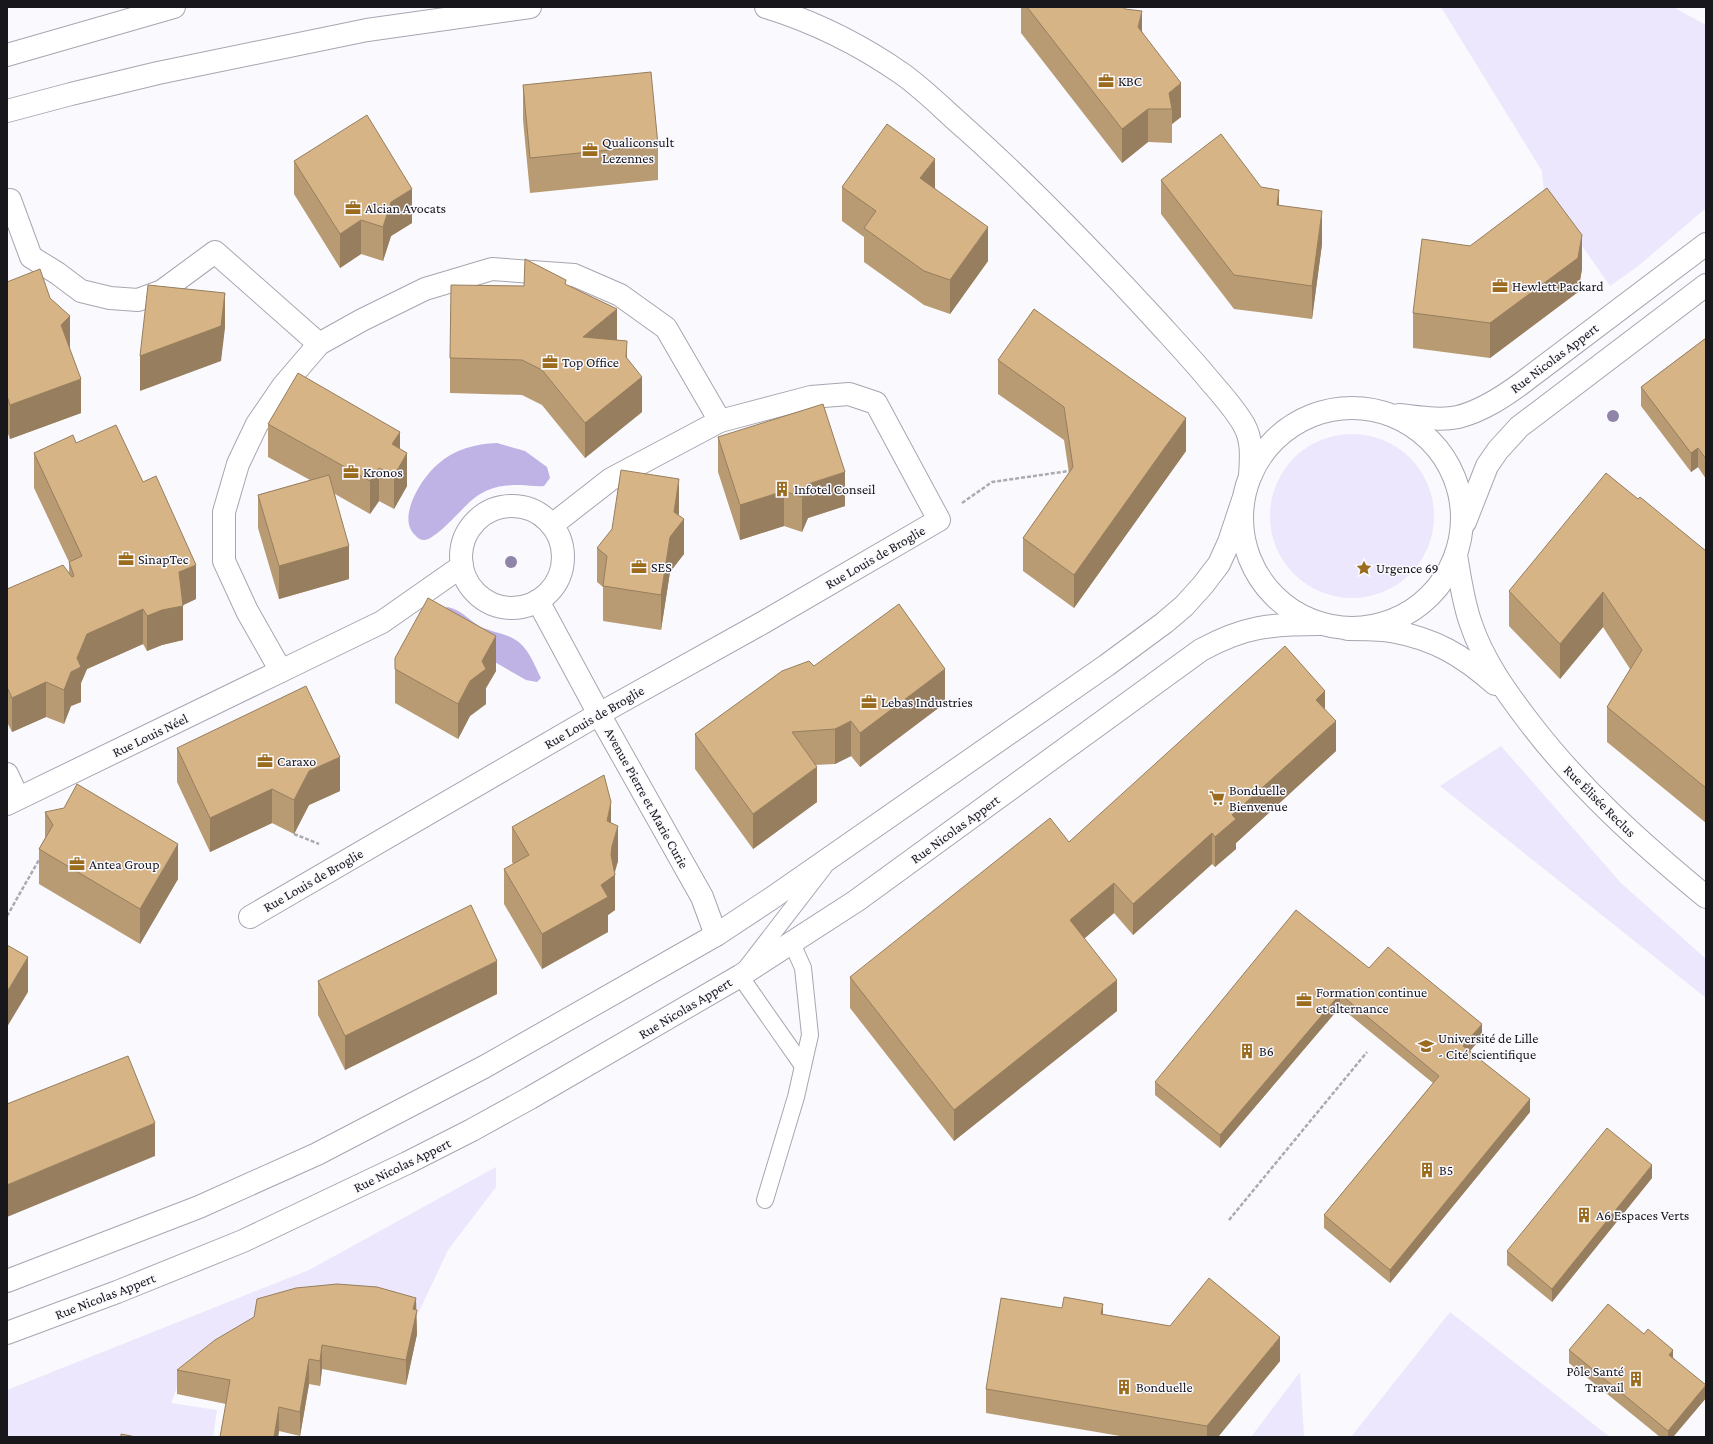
<svg xmlns="http://www.w3.org/2000/svg" width="1713" height="1444" font-family="'Crimson Pro',serif">
<style>
.green{fill:#ece7fc}
.water{fill:#bfb3e6}
.lines{fill:none;stroke-linecap:round;stroke-linejoin:round}
.service-casing{stroke:#a8a5b1;stroke-width:18}
.minor-casing{stroke:#a8a5b1;stroke-width:24}
.tertiary-casing{stroke:#a8a5b1;stroke-width:24}
.secondary-casing{stroke:#a8a5b1;stroke-width:24}
.trunk-casing{stroke:#a8a5b1;stroke-width:24}
.motorway-casing{stroke:#a8a5b1;stroke-width:24}
.path{stroke:#abaaaf;stroke-width:2.5;stroke-dasharray:4 2;stroke-linecap:butt}
.service{stroke:#fff;stroke-width:16}
.minor{stroke:#fff;stroke-width:22}
.tertiary{stroke:#fff;stroke-width:22}
.secondary{stroke:#fff;stroke-width:22}
.trunk{stroke:#fff;stroke-width:22}
.motorway{stroke:#fff;stroke-width:22}
.tree{fill:#9084a8}
.wall{fill:#b89b73}
.shaded-wall{fill:#967e5e}
.building{fill:#d6b486;stroke:#967e5e}
.labels{text-anchor:middle;dominant-baseline:central;stroke-width:3;stroke-linejoin:round;paint-order:stroke}
.poi-label{font-size:14px;fill:#18171c;stroke:#faf9fe;text-anchor:start}
.street-label{font-size:14px;fill:#18171c;stroke:#faf9fe}
</style>
<rect width="100%" height="100%" fill="#faf9fe"/>
<g class="green">
<path d="M1441,7H1673L1706,25V208L1637,267L1610,286L1544,191L1542,171Z"/>
<circle cx="1352" cy="516" r="82"/>
<path d="M1501,746L1621,883L1706,959V998L1440,786Z"/>
<path d="M496,1167V1187L448,1250L417,1316L361,1302L302,1306L249,1319L247,1340L179,1382L171,1403L217,1410L213,1437H7V1390L309,1270Z"/>
<path d="M1450,1312L1610,1437H1351Z"/>
<path d="M1300,1372L1304,1437H1251Z"/>
</g>
<g class="water">
<path d="M497,443L525,451L547,467L550,478L544,486C536,487 528,485 520,485C501,485 486,488 472,500C462,508 434,542 423,540C419,540 416,536 413,533C398,515 423,476 438,464C455,449 475,444 497,443Z"/>
<path d="M448,607C461,610 468,619 479,626C489,631 498,632 508,636C527,643 533,662 541,678L537,682L526,680L479,653L444,608Z"/>
</g>
<g class="lines">
<defs>
<g id="service">
<path d="M803,1066L740,976L824,867"/>
<path d="M765,1200L796,1097L810,1035L803,968L792,943"/>
</g>
<g id="minor">
<path d="M10,200L31,257L57,273L81,291L110,298L138,300L162,291L215,252L319,344"/>
<circle cx="512" cy="557" r="51"/>
<path d="M552,525L611,479L720,421"/>
<path d="M538,601L599,714L702,897L716,935"/>
<path d="M7,774L18,798"/>
<path d="M7,804L281,671"/>
<path d="M250,917L599,714L764,622L939,520L876,403L849,394L811,397L720,421L666,328L620,295L574,275L492,269L425,289L362,320L319,344L283,386L257,424L238,464L224,512V561L247,611L281,671L382,622L462,566"/>
</g>
<g id="tertiary">
<path d="M1456,555C1460,578 1463,602 1471,624C1483,660 1506,692 1529,722C1580,789 1642,844 1706,897"/>
<path d="M1348,629C1362,629 1377,629 1391,631C1435,639 1462,655 1495,684"/>
</g>
<g id="secondary">
<circle cx="1352" cy="518" r="110"/>
<path d="M1399,415C1418,417 1440,421 1458,417C1482,411 1503,397 1522,383L1706,244"/>
<path d="M1465,522L1487,466L1498,450L1519,427L1706,285"/>
<path d="M7,1281L199,1207L317,1154L484,1067L716,935L772,898L1107,665L1164,623L1184,606L1203,585L1219,564L1229,542L1243,500"/>
<path d="M7,1333L117,1292L243,1241L407,1163L472,1130L530,1098L740,976L856,901L1201,650C1245,626 1271,624 1321,624"/>
</g>
<path id="trunk" d="M7,55L174,7"/>
<g id="motorway">
<path d="M766,7C815,22 859,44 901,73C924,89 945,111 967,130C1033,189 1094,253 1154,318C1173,339 1192,359 1210,381C1222,395 1235,409 1244,425C1253,441 1251,459 1250,476"/>
<path d="M7,111L71,94L158,73L367,30L530,7"/>
</g>
</defs>
<use href="#service" class="service-casing"/>
<use href="#minor" class="minor-casing"/>
<use href="#tertiary" class="tertiary-casing"/>
<use href="#secondary" class="secondary-casing"/>
<use href="#trunk" class="trunk-casing"/>
<use href="#motorway" class="motorway-casing"/>
<g class="path">
<path d="M962,503L992,482L1069,471"/>
<path d="M294,834L319,844"/>
<path d="M7,916L40,858"/>
<path d="M1229,1220L1367,1052"/>
</g>
<use href="#service" class="service"/>
<use href="#minor" class="minor"/>
<use href="#tertiary" class="tertiary"/>
<use href="#secondary" class="secondary"/>
<use href="#trunk" class="trunk"/>
<use href="#motorway" class="motorway"/>
</g>
<g class="tree">
<circle cx="1613" cy="416" r="6"/>
<circle cx="511" cy="562" r="6"/>
</g>
<g class="wall">
<path d="M1021,7H1123L1142,31L1181,117L1172,124V143L1148,142L1122,163L1021,33Z"/>
<path d="M523,85L658,145V180L530,193L523,120Z"/>
<path d="M294,161L412,223L391,236L383,261L361,254L340,268L294,194Z"/>
<path d="M1161,180L1261,187L1279,205L1322,244L1312,319L1234,309L1161,214Z"/>
<path d="M842,187L935,188L988,261L950,314L924,305L864,262V237L842,221Z"/>
<path d="M1582,269L1578,292L1490,358L1413,348V313Z"/>
<path d="M7,282L70,350L81,413L10,439L7,431Z"/>
<path d="M566,285L617,340L627,358L642,412L585,458L542,405L522,395L450,393V358L524,286Z"/>
<path d="M1706,338V479L1698,467L1691,472L1641,406V387Z"/>
<path d="M998,360L1186,451L1074,608L1023,571V538L1069,473L1064,440L998,394Z"/>
<path d="M268,424L400,449L407,486L394,509L379,501L370,514L335,494L349,579L279,599L258,528V495L310,480L268,457Z"/>
<path d="M718,437L845,506L808,518L802,532L784,526L740,540L718,472Z"/>
<path d="M76,443L196,599L183,605V640L162,645L147,651L143,644L87,669L81,683V702L71,706L64,724L46,717L12,732L7,722V589L69,573V562L34,488V453Z"/>
<path d="M1638,499L1706,551V823L1607,742V707L1630,669L1603,627L1560,679L1509,626V591Z"/>
<path d="M678,515L684,554L670,572L661,630L603,621V587L597,582V548Z"/>
<path d="M395,658L496,671L486,688V704L470,716L458,739L395,703Z"/>
<path d="M945,703L860,767L851,756L835,764L815,765L817,802L753,849L695,769V734Z"/>
<path d="M1325,709L1336,751L1236,843V849L1215,867L1212,864L1133,935L1114,913L1084,938L1117,1011L954,1141L850,1008V977L1069,842Z"/>
<path d="M177,748L340,791L309,805L294,834L272,823L210,852L177,782Z"/>
<path d="M45,812L178,879L140,944L39,884V849L45,838Z"/>
<path d="M611,823L618,861L615,872V910L608,915V932L542,969L504,904V869L513,864L512,862V827Z"/>
<path d="M1369,968L1482,1037L1470,1051L1530,1112L1390,1283L1324,1228V1215L1433,1083L1340,1007L1220,1148L1155,1095V1082Z"/>
<path d="M318,981L497,994L345,1070L318,1015Z"/>
<path d="M1652,1178L1552,1302L1507,1265V1251Z"/>
<path d="M416,1310L417,1334L406,1385L322,1369L320,1386L309,1384L300,1436L279,1431L278,1437H220L226,1404L177,1394V1370Z"/>
<path d="M1103,1315L1280,1361L1218,1437H1126L986,1413V1389Z"/>
<path d="M1569,1350L1673,1357L1706,1398L1673,1437H1660L1569,1363Z"/>
</g>
<g class="shaded-wall">
<path d="M1142,11V45L1138,27Z"/>
<path d="M1181,83V117L1172,124V109L1169,93Z"/>
<path d="M1148,109V142L1122,163V129Z"/>
<path d="M935,159V193L920,178Z"/>
<path d="M412,189V223L391,236L383,261V227L391,202Z"/>
<path d="M1279,190V223L1277,205Z"/>
<path d="M1322,211V244L1312,319V286Z"/>
<path d="M361,220V254L340,268V234Z"/>
<path d="M988,227V261L950,314V280Z"/>
<path d="M1582,235V269L1578,292L1490,358V323Z"/>
<path d="M225,293V328L221,361L140,391V356Z"/>
<path d="M617,309V344L583,337Z"/>
<path d="M70,316V350L61,325Z"/>
<path d="M627,341V376L642,377V412L585,458V423L626,357Z"/>
<path d="M81,379V413L10,439V405Z"/>
<path d="M1186,418V451L1074,608V575Z"/>
<path d="M400,432V465L392,444Z"/>
<path d="M1698,448V467L1691,472V453Z"/>
<path d="M407,453V486L394,509V476Z"/>
<path d="M379,468V501L370,514V481Z"/>
<path d="M845,472V506L808,518L802,532V497L808,484Z"/>
<path d="M679,479V513L676,529L684,519V554L670,572L661,630V595Z"/>
<path d="M784,491V526L740,540V505Z"/>
<path d="M349,546V579L279,599V566Z"/>
<path d="M196,565V599L179,607L183,606V640L162,645L147,651V616L179,572Z"/>
<path d="M1603,592V627L1560,679V644Z"/>
<path d="M143,609V644L87,669L81,683V702L71,706L64,724V690L87,634Z"/>
<path d="M496,636V671L486,688V704L470,716L458,739V704Z"/>
<path d="M945,669V703L860,767V733Z"/>
<path d="M46,682V717L12,732V698Z"/>
<path d="M1325,691V721L1316,700Z"/>
<path d="M851,721V756L835,764V729Z"/>
<path d="M1336,721V751L1236,843V849L1215,867V837L1232,815Z"/>
<path d="M340,757V791L309,805L294,834V800L309,771Z"/>
<path d="M817,767V802L753,849V814Z"/>
<path d="M272,789V823L210,852V818Z"/>
<path d="M611,802V837L607,821Z"/>
<path d="M618,826V861L613,877L615,875V910L608,915V932L542,969V934L601,885Z"/>
<path d="M1212,833V864L1133,935V904Z"/>
<path d="M178,844V879L140,944V909Z"/>
<path d="M1114,883V913L1070,951V920Z"/>
<path d="M28,957V992L7,1027V992Z"/>
<path d="M497,961V994L345,1070V1036Z"/>
<path d="M1117,980V1011L954,1141V1110Z"/>
<path d="M1340,994V1007L1220,1148V1135Z"/>
<path d="M1482,1024V1037L1463,1059V1046Z"/>
<path d="M1530,1099V1112L1390,1283V1270Z"/>
<path d="M155,1123V1156L7,1217V1185Z"/>
<path d="M1652,1165V1178L1552,1302V1289Z"/>
<path d="M416,1298L417,1334L406,1385V1360L413,1309Z"/>
<path d="M1103,1304V1329L1101,1314Z"/>
<path d="M1280,1337V1361L1218,1437H1207V1426Z"/>
<path d="M322,1345V1369L320,1386V1361Z"/>
<path d="M1673,1350V1363L1669,1355Z"/>
<path d="M309,1359V1384L300,1436V1412Z"/>
<path d="M1706,1385V1398L1673,1437H1668V1431Z"/>
<path d="M279,1407V1431L278,1437H274Z"/>
</g>
<g class="building">
<path d="M1027,7H1123L1125,9L1142,11L1138,27L1181,83L1169,93L1172,109H1148L1122,129Z"/>
<path d="M651,72L658,145L530,158L523,85Z"/>
<path d="M367,115L412,189L391,202L383,227L361,220L340,234L294,161Z"/>
<path d="M887,124L935,159L920,178L988,227L950,280L924,271L864,228L876,211L842,187Z"/>
<path d="M1221,134L1261,187L1279,190L1277,205L1322,211L1312,286L1234,275L1161,180Z"/>
<path d="M1547,188L1582,235L1578,258L1490,323L1413,313L1422,239L1470,246Z"/>
<path d="M525,259L566,280L565,284L617,309L583,337L627,341L626,357L642,377L585,423L542,370L522,360L450,358L451,285L524,286Z"/>
<path d="M40,269L50,298L70,316L61,325L81,379L10,405L7,396V282Z"/>
<path d="M148,285L225,293L221,326L140,356Z"/>
<path d="M1034,309L1186,418L1074,575L1023,538L1073,467L1064,407L998,360Z"/>
<path d="M1706,338V459L1698,448L1691,453L1641,387Z"/>
<path d="M298,373L400,432L392,444L407,453L394,476L379,468L370,481L268,424Z"/>
<path d="M823,404L845,472L808,484L802,497L784,491L740,505L718,437Z"/>
<path d="M116,425L143,482L156,476L196,565L179,572L183,606L162,610L147,616L143,609L87,634L77,658L81,667L71,672L64,690L46,682L12,698L7,687V589L63,565L72,577L74,576L69,562L82,556L34,453L73,435L76,443Z"/>
<path d="M621,470L679,479L674,512L684,519L670,537L661,595L603,586L607,556L597,548L612,529Z"/>
<path d="M1606,473L1638,499L1640,497L1706,551V788L1607,707L1642,650L1603,592L1560,644L1509,591Z"/>
<path d="M329,475L349,546L279,566L258,495Z"/>
<path d="M428,598L496,636L482,661L486,669L470,681L458,704L395,669V658Z"/>
<path d="M899,604L945,669L860,733L851,721L835,729L792,732L817,767L753,814L695,734L782,671L809,661L814,666Z"/>
<path d="M1285,646L1325,691L1316,700L1336,721L1232,815L1236,819L1215,837L1212,833L1133,904L1114,883L1070,920L1117,980L954,1110L850,977L1050,818L1069,842Z"/>
<path d="M306,686L340,757L309,771L294,800L272,789L210,818L177,748Z"/>
<path d="M604,775L611,802L607,821L618,826L612,846L611,855L615,875L601,885L608,897L542,934L504,869L529,855L512,827Z"/>
<path d="M77,784L178,844L140,909L39,849L53,825L45,812L64,808Z"/>
<path d="M471,905L497,961L345,1036L318,981Z"/>
<path d="M1296,910L1369,968L1388,947L1482,1024L1463,1046L1530,1099L1390,1270L1324,1215L1439,1076L1340,994L1220,1135L1155,1082Z"/>
<path d="M7,945L28,957L7,992Z"/>
<path d="M128,1056L155,1123L7,1185V1104Z"/>
<path d="M1607,1128L1652,1165L1552,1289L1507,1251Z"/>
<path d="M1209,1278L1280,1337L1207,1426L986,1389L1001,1298L1062,1308L1064,1297L1103,1304L1101,1314L1170,1326Z"/>
<path d="M337,1284L377,1287L416,1298L413,1309L417,1310L406,1360L322,1345L320,1361L309,1359L300,1412L279,1407L274,1437H220L230,1380L177,1370L215,1340L254,1317L257,1299L296,1288Z"/>
<path d="M1608,1304L1644,1334L1648,1329L1673,1350L1669,1355L1706,1385L1668,1431L1569,1350Z"/>
<path d="M121,1434L136,1437H121Z"/>
</g>
<defs>
<symbol id="office-bare" viewBox="-9 -9 18 18"><path d="M-6-3h4V-5.5h4V-3h4V5H-6ZM-1-4.5V-3h2v-1.5ZM-6 0V1H6V0Z" fill="#9b6c1e" stroke="#faf9fe" stroke-width="2.5" paint-order="stroke"/></symbol>
<symbol id="building-bare" viewBox="-9 -9 18 18"><path d="M-4-6H4V6H1V3H-1V6H-4ZM-2.5-4.3h1.7v1.8h-1.7ZM.8-4.3h1.7v1.8H.8ZM-2.5-1h1.7V.8h-1.7ZM.8-1h1.7V.8H.8Z" fill="#9b6c1e" stroke="#faf9fe" stroke-width="2.5" paint-order="stroke"/></symbol>
<symbol id="sight-bare" viewBox="-9 -9 18 18"><path d="M0-6L1.8-2.2L6-1.7L2.9 1.2L3.7 5.4L0 3.3L-3.7 5.4L-2.9 1.2L-6-1.7L-1.8-2.2Z" fill="#9b6c1e" stroke="#faf9fe" stroke-width="2.5" paint-order="stroke"/></symbol>
<symbol id="supermarket-bare" viewBox="-9 -9 18 18"><path d="M-6-5.5h2.5l.6 2H6L4.5 2H-2.5L-4.4-4H-6ZM-1.5 3.2a1.3 1.3 0 1 0 .1 0ZM3 3.2a1.3 1.3 0 1 0 .1 0Z" fill="#9b6c1e" stroke="#faf9fe" stroke-width="2.5" paint-order="stroke"/></symbol>
<symbol id="university-bare" viewBox="-9 -9 18 18"><path d="M0-5L7-2L0 1L-7-2ZM-4 1L0 2.5L4 1V4Q0 6-4 4Z" fill="#9b6c1e" stroke="#faf9fe" stroke-width="2.5" paint-order="stroke"/></symbol>
</defs>
<g fill-rule="evenodd">
<use href="#office-bare" x="1095" y="70" width="22" height="22"/>
<use href="#office-bare" x="579" y="139" width="22" height="22"/>
<use href="#office-bare" x="342" y="197" width="22" height="22"/>
<use href="#office-bare" x="1489" y="275" width="22" height="22"/>
<use href="#office-bare" x="539" y="351" width="22" height="22"/>
<use href="#office-bare" x="340" y="461" width="22" height="22"/>
<use href="#building-bare" x="771" y="478" width="22" height="22"/>
<use href="#office-bare" x="115" y="548" width="22" height="22"/>
<use href="#office-bare" x="628" y="556" width="22" height="22"/>
<use href="#sight-bare" x="1353" y="557" width="22" height="22"/>
<use href="#office-bare" x="858" y="691" width="22" height="22"/>
<use href="#office-bare" x="254" y="750" width="22" height="22"/>
<use href="#supermarket-bare" x="1206" y="787" width="22" height="22"/>
<use href="#office-bare" x="66" y="853" width="22" height="22"/>
<use href="#office-bare" x="1293" y="989" width="22" height="22"/>
<use href="#university-bare" x="1415" y="1035" width="22" height="22"/>
<use href="#building-bare" x="1236" y="1040" width="22" height="22"/>
<use href="#building-bare" x="1416" y="1159" width="22" height="22"/>
<use href="#building-bare" x="1573" y="1204" width="22" height="22"/>
<use href="#building-bare" x="1625" y="1368" width="22" height="22"/>
<use href="#building-bare" x="1113" y="1376" width="22" height="22"/>
</g>
<g class="labels">
<g class="poi-label">
<text x="1118" y="81">KBC</text>
<text x="602" y="142">Qualiconsult<tspan x="602" dy="16">Lezennes</tspan></text>
<text x="365" y="208">Alcian Avocats</text>
<text x="1512" y="286">Hewlett Packard</text>
<text x="562" y="362">Top Office</text>
<text x="363" y="472">Kronos</text>
<text x="794" y="489">Infotel Conseil</text>
<text x="138" y="559">SinapTec</text>
<text x="651" y="567">SES</text>
<text x="1376" y="568">Urgence 69</text>
<text x="881" y="702">Lebas Industries</text>
<text x="277" y="761">Caraxo</text>
<text x="1229" y="790">Bonduelle<tspan x="1229" dy="16">Bienvenue</tspan></text>
<text x="89" y="864">Antea Group</text>
<text x="1316" y="992">Formation continue<tspan x="1316" dy="16">et alternance</tspan></text>
<text x="1438" y="1038">Université de Lille<tspan x="1438" dy="16">‐ Cité scientifique</tspan></text>
<text x="1259" y="1051">B6</text>
<text x="1439" y="1170">B5</text>
<text x="1596" y="1215">A6 Espaces Verts</text>
<text x="1624" y="1371" text-anchor="end">Pôle Santé<tspan x="1624" dy="16">Travail</tspan></text>
<text x="1136" y="1387">Bonduelle</text>
</g>
<g class="street-label">
<text transform="translate(1554 358) rotate(-37)">Rue Nicolas Appert</text>
<text transform="translate(875 557) rotate(-30)">Rue Louis de Broglie</text>
<text transform="translate(594 717) rotate(-30)">Rue Louis de Broglie</text>
<text transform="translate(150 735) rotate(-26)">Rue Louis Néel</text>
<text transform="translate(647 798) rotate(61)">Avenue Pierre et Marie Curie</text>
<text transform="translate(1600 801) rotate(45)">Rue Élisée Reclus</text>
<text transform="translate(955 829) rotate(-36)">Rue Nicolas Appert</text>
<text transform="translate(313 880) rotate(-30)">Rue Louis de Broglie</text>
<text transform="translate(685 1008) rotate(-31)">Rue Nicolas Appert</text>
<text transform="translate(402 1165) rotate(-26)">Rue Nicolas Appert</text>
<text transform="translate(105 1296) rotate(-21)">Rue Nicolas Appert</text>
</g>
</g>
<rect width="1713" height="1444" fill="none" stroke="#18171c" stroke-width="16"/>
</svg>
